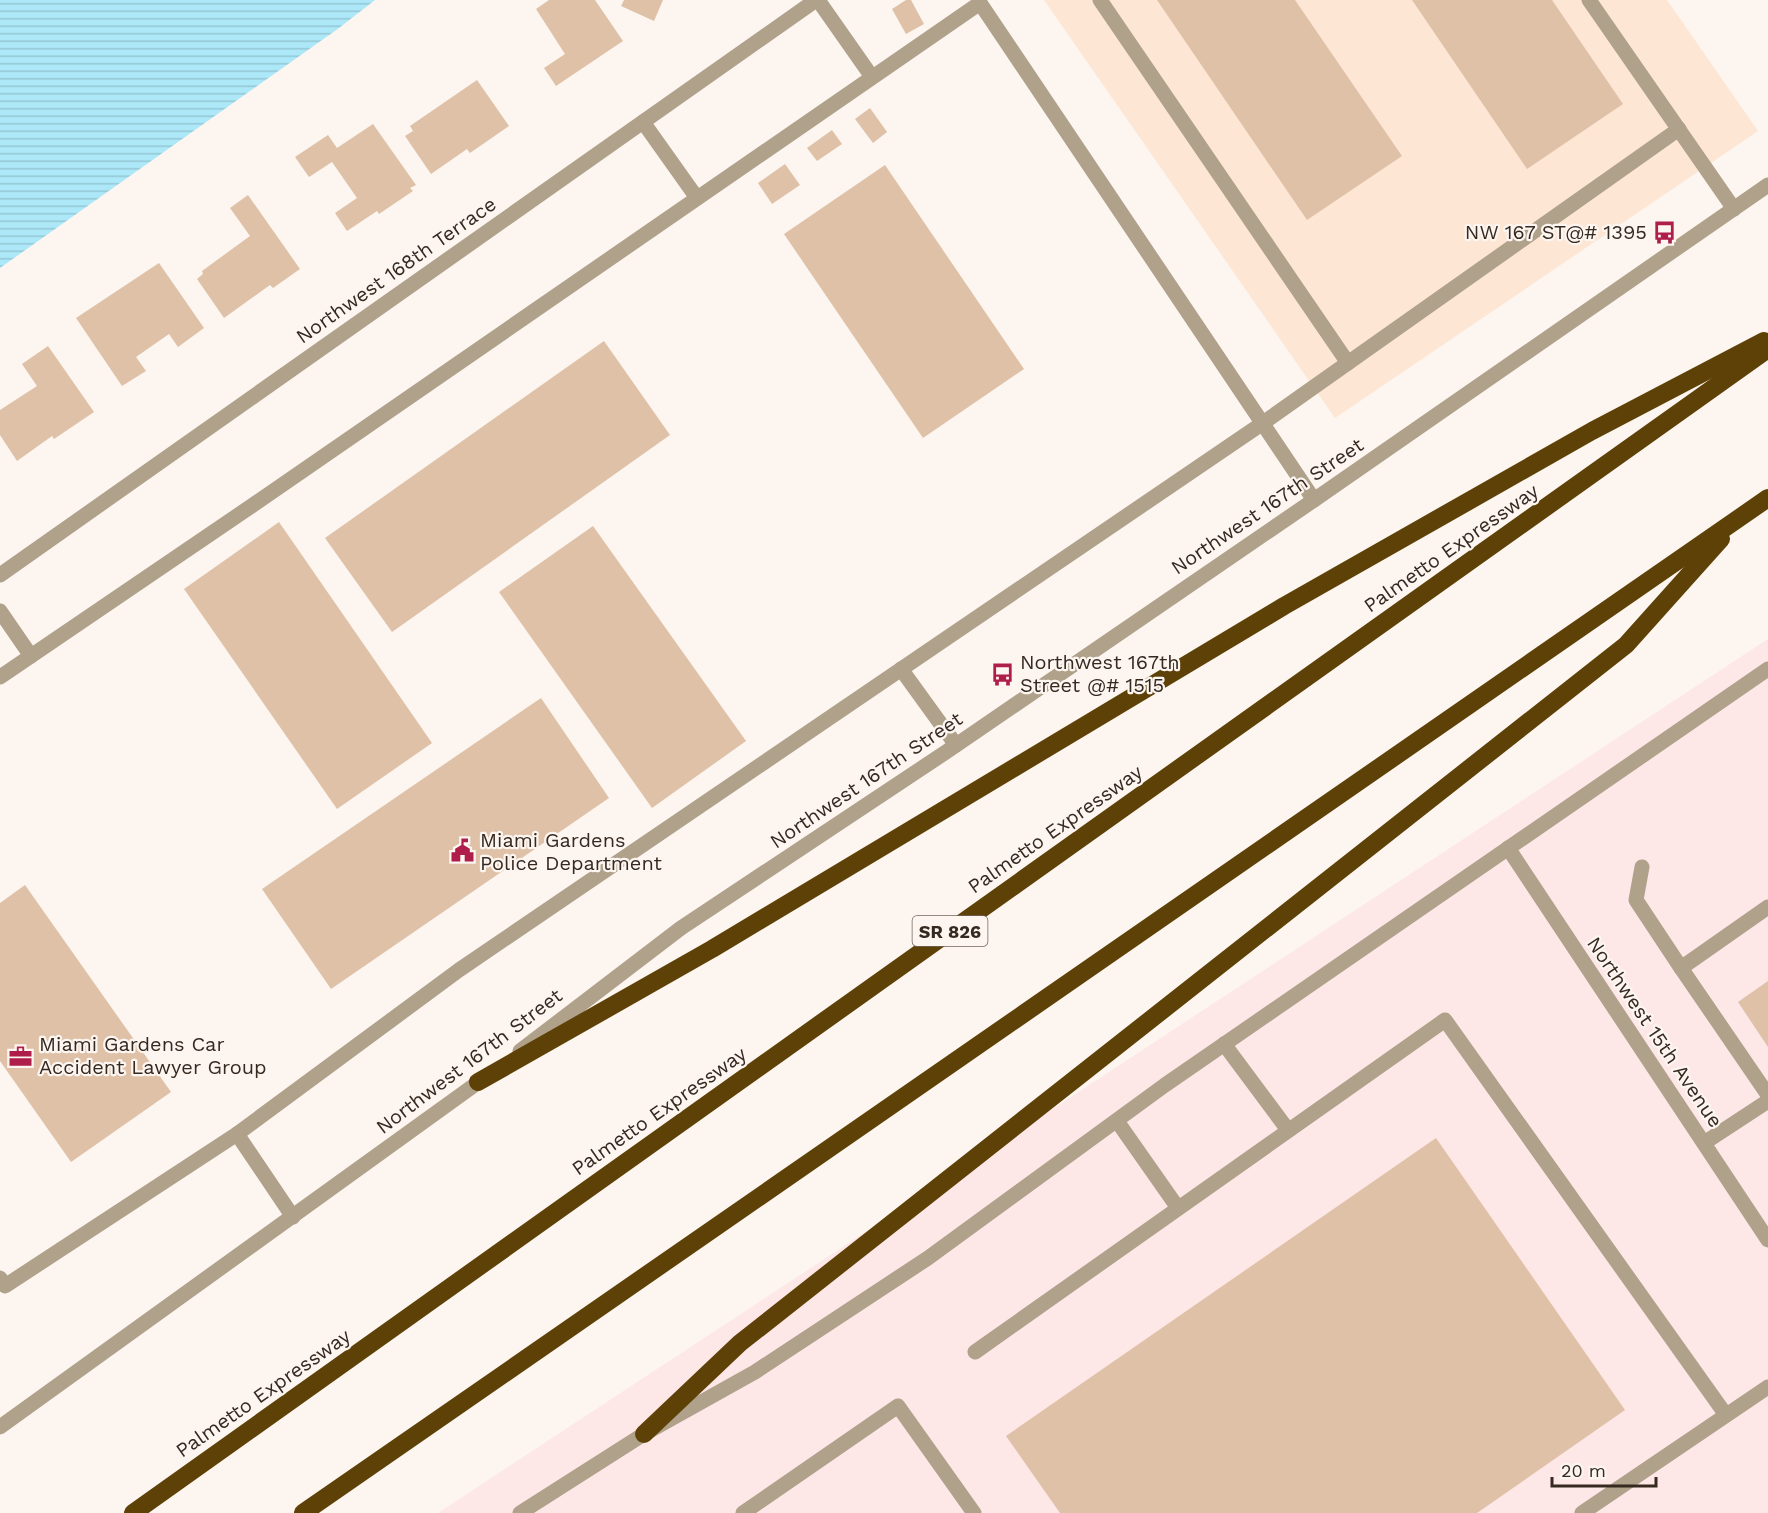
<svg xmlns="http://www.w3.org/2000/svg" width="1768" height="1513" font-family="'Work Sans',sans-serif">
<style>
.built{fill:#fde6d4}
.industrial{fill:#fde7e7}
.water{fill:url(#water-rules)}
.building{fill:#dfc1a8}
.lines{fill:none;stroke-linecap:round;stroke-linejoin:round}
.service{stroke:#b0a18b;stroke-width:15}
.minor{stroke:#b0a18b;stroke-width:15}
.tertiary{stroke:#b0a18b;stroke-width:15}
.motorway{stroke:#5e4106;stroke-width:18}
.labels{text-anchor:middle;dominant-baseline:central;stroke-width:4.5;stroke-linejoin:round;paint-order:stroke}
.shield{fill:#fcf5f0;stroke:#71665e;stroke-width:1.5}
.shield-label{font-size:18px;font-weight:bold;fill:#352920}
.poi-label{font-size:20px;fill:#352920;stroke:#fcf5f0;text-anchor:start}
.street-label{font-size:20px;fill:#352920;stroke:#fcf5f0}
</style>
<defs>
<pattern id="water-rules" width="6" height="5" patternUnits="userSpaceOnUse" patternTransform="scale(1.5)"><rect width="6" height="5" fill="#ade8f8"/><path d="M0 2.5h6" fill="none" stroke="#95c7d4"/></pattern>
</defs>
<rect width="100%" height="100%" fill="#fcf5f0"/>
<path class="built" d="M1044,0H1667L1758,131L1335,418Z"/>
<path class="industrial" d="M1768,639V1513H438Z"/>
<path class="water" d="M0,0H375L339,28L0,268Z"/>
<g class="building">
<path d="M549,0H595L623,41L556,86L544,68L565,54L536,9Z"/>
<path d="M624,0H663L654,21L621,6Z"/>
<path d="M906,0H911L924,24L906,34L892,9Z"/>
<path d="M1157,0H1295L1402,156L1307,220Z"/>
<path d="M1412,0H1552L1623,104L1527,169Z"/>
<path d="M477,80L509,126L470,153L467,149L431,174L405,136L413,131L410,126Z"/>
<path d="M870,108L887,132L873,143L855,119Z"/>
<path d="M373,124L416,185L410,188L413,191L379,214L377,211L347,231L335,213L357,198L332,162L309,177L295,157L328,135L337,148Z"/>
<path d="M832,130L842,144L817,161L807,148Z"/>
<path d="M785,164L800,185L772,204L758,183Z"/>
<path d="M885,165L1024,369L923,438L784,234Z"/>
<path d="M248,195L300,269L273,288L270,285L224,318L197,279L203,274L202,271L250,236L230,208Z"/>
<path d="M159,263L204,328L178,347L169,334L136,357L146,371L122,386L76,318Z"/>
<path d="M604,341L670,435L392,632L325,538Z"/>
<path d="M48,346L94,412L54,439L52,436L17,461L0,435V410L37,386L22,364Z"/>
<path d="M279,522L432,743L337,809L184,589Z"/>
<path d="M593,526L746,741L652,808L499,592Z"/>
<path d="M541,698L609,798L331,989L262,889Z"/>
<path d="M25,885L171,1092L71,1162L0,1061V903Z"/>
<path d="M1768,981V1047L1738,1002Z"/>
<path d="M1436,1138L1625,1410L1477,1513H1060L1006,1436Z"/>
</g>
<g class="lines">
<g class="service">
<path d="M818,0L872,77"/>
<path d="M1100,0L1348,363"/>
<path d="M1589,0L1734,209"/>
<path d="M643,122L697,198"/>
<path d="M0,611L31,656"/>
<path d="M901,669L956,745"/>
<path d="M0,677L253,505L980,3L1314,500"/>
<path d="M1642,867L1636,900L1681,968L1768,907"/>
<path d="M1681,968L1768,1095"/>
<path d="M1224,1044L1288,1130"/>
<path d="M1117,1121L1178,1208"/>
<path d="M1704,1143L1768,1101"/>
<path d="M293,1217L237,1134L459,970L1263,423L1679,129"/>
<path d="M0,1278L5,1286L237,1134"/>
<path d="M975,1352L1445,1020L1726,1415"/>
<path d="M743,1513L898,1406L974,1513"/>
<path d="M1582,1513L1768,1387"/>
</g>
<g class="minor">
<path d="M0,575L816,0"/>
<path d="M1508,848L1768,1240"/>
</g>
<g class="tertiary">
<path d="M520,1051L681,928L946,752L1314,500L1768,185"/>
<path d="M0,1427L487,1076"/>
<path d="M520,1513L644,1434L755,1372L928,1258L1165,1085L1768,669"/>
</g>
<g class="motorway">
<path d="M478,1082L712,949L1284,606L1592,431L1764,341"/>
<path d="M644,1434L740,1343L1626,645L1721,539"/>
<path d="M133,1513L1768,349"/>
<path d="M303,1513L1768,498"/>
</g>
</g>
<defs>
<symbol id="bus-bare" viewBox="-9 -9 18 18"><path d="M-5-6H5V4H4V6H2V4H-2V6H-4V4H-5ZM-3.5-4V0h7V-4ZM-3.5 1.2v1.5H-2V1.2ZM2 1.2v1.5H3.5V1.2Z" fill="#af1d4b" stroke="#fcf5f0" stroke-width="2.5" paint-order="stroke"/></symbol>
<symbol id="civic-bare" viewBox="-9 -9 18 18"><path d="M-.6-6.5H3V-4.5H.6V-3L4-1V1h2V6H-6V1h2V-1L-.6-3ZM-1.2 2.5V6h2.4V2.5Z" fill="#af1d4b" stroke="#fcf5f0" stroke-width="2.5" paint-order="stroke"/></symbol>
<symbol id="office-bare" viewBox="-9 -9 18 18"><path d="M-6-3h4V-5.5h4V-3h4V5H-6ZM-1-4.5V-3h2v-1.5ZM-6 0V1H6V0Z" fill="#af1d4b" stroke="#fcf5f0" stroke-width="2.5" paint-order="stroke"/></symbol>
</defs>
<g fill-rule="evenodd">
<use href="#bus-bare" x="1648" y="216" width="33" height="33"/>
<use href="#bus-bare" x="986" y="658" width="33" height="33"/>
<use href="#civic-bare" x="446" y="834" width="33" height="33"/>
<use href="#office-bare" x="4" y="1040" width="33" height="33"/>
</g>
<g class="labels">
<rect class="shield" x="912.5" y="916" width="75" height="30" rx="4.5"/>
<g class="shield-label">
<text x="950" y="931">SR 826</text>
</g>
<g class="poi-label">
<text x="1647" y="232" text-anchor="end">NW 167 ST@# 1395</text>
<text x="1020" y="662">Northwest 167th<tspan x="1020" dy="23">Street @# 1515</tspan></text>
<text x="480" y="840">Miami Gardens<tspan x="480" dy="23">Police Department</tspan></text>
<text x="39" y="1044">Miami Gardens Car<tspan x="39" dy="23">Accident Lawyer Group</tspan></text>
</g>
<g class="street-label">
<text transform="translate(396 270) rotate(-35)">Northwest 168th Terrace</text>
<text transform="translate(1267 506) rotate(-34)">Northwest 167th Street</text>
<text transform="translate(1451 548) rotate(-35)">Palmetto Expressway</text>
<text transform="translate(866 780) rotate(-34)">Northwest 167th Street</text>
<text transform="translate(1055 829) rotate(-35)">Palmetto Expressway</text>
<text transform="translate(1655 1032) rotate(56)">Northwest 15th Avenue</text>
<text transform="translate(469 1061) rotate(-37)">Northwest 167th Street</text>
<text transform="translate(659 1111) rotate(-35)">Palmetto Expressway</text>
<text transform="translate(263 1393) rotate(-35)">Palmetto Expressway</text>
</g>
</g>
<path d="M1552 1477v9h104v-9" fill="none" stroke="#352920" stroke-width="3"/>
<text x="1561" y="1477" font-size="18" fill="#352920" stroke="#fcf5f0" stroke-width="4.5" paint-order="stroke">20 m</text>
</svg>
